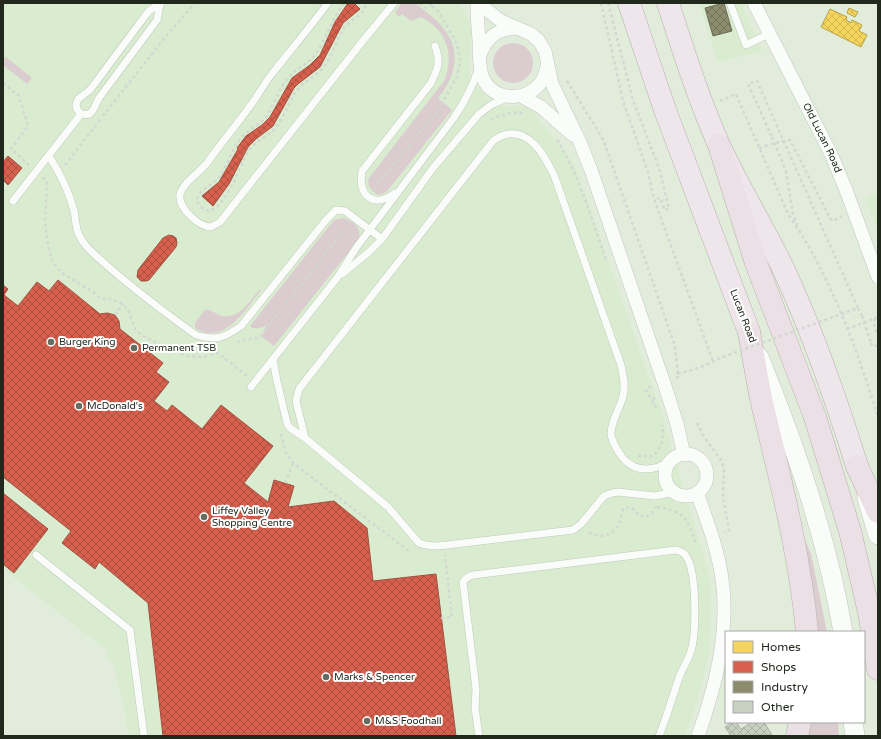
<svg xmlns="http://www.w3.org/2000/svg" width="881" height="739" font-family="'Varela Round',sans-serif">
<style>
.built{fill:#d9eccf}
.grass{fill:#dbcdcf}
.homes{fill:url(#homes-cross-hatch);stroke:#b6a149}
.shops{fill:url(#shops-cross-hatch);stroke:#a0503f}
.industry{fill:url(#industry-cross-hatch);stroke:#6c6e56}
.building{fill:url(#building-cross-hatch);stroke:#abb3a6}
.lines{fill:none;stroke-linecap:round;stroke-linejoin:round}
.service-casing{stroke:#c0c9bb;stroke-width:8}
.minor-casing{stroke:#c0c9bb;stroke-width:14}
.secondary-casing{stroke:#c0c9bb;stroke-width:20}
.trunk-casing{stroke:#b8afaf;stroke-width:23}
.motorway-casing{stroke:#b8afaf;stroke-width:23}
.path{stroke:#d3d7d2;stroke-width:2.5;stroke-dasharray:3 3;stroke-linecap:butt}
.service{stroke:#fafcfa;stroke-width:7}
.minor{stroke:#fafcfa;stroke-width:13}
.secondary{stroke:#fafcfa;stroke-width:19}
.trunk{stroke:#eee6ea;stroke-width:22}
.motorway{stroke:#ebe0e5;stroke-width:22}
.path-bridge{stroke:#d3d7d2;stroke-width:2.5;stroke-dasharray:3 3;stroke-linecap:butt}
.poi-dot{fill:#646d60;stroke:#fff;stroke-width:1.5}
.labels{text-anchor:middle;dominant-baseline:central;stroke-width:4;stroke-linejoin:round;paint-order:stroke}
.street-label{font-size:10px;fill:#21291d;stroke:#fff}
.poi-label{font-size:10px;fill:#21291d;stroke:#fff;text-anchor:start}
</style>
<defs>
<pattern id="homes-cross-hatch" width="8" height="8" patternUnits="userSpaceOnUse"><rect width="8" height="8" fill="#f6d55c"/><path d="M0 0l8 8M0 8l8-8" fill="none" stroke="#d3b750"/></pattern>
<pattern id="shops-cross-hatch" width="8" height="8" patternUnits="userSpaceOnUse"><rect width="8" height="8" fill="#d6604d"/><path d="M0 0l8 8M0 8l8-8" fill="none" stroke="#ad4f3f"/></pattern>
<pattern id="industry-cross-hatch" width="8" height="8" patternUnits="userSpaceOnUse"><rect width="8" height="8" fill="#8c8c6e"/><path d="M0 0l8 8M0 8l8-8" fill="none" stroke="#72725a"/></pattern>
<pattern id="building-cross-hatch" width="8" height="8" patternUnits="userSpaceOnUse"><rect width="8" height="8" fill="#c6d1c0"/><path d="M0 0l8 8M0 8l8-8" fill="none" stroke="#aab3a5"/></pattern>
</defs>
<rect width="100%" height="100%" fill="#e1ecdb"/>
<g class="built">
<path d="M3,3H458L469,21L472,33L469,71L475,85L487,97L505,106H528L575,165L663,418L710,579L711,608L710,642L708,660L696,705L685,736H129L125,715L114,664L105,657L108,651L3,569Z"/>
<path d="M699,3H741L762,51L718,62Z"/>
<path d="M878,192V230L865,198Z"/>
</g>
<g class="grass">
<path d="M402,3H415C426,12 441,22 448,35C458,50 456,71 447,85C445,90 441,94 438,98L452,110L388,190L383,194L378,195C372,191 366,185 369,178L444,81C455,55 447,30 421,17L411,21L402,14L399,17L395,12Z"/>
<circle cx="513" cy="63" r="20"/>
<path d="M6,57L32,78L27,84L3,65V60Z"/>
<path d="M343,218C353,220 362,229 359,239L274,346L262,337L266,325C263,328 257,329 252,328L250,326L333,221L337,219Z"/>
<path d="M260,289L261,290C246,309 224,347 195,328V323L205,310C211,309 214,313 219,315C238,322 250,301 260,289Z"/>
<path d="M802,533L811,554L827,632H814Z"/>
<path d="M809,722H838L839,736H806Z"/>
</g>
<g class="homes">
<path d="M849,8L858,12L855,17L847,13Z"/>
<path d="M830,9L847,17L846,20L851,23L852,20L862,25L859,31L867,35L861,47L821,27Z"/>
</g>
<g class="shops">
<path d="M348,3H354L360,9L343,23L320,67L298,84L294,88L273,126L256,139L248,147L229,184L213,206L202,196L219,182L238,149L237,148L246,136L262,125L270,117L292,78L310,65L320,55L335,22Z"/>
<path d="M8,156L22,168L8,185L3,180V162Z"/>
<path d="M169,235L173,236L176,238L177,243L176,247L149,280L146,281H141L137,277L138,270L163,238Z"/>
<path d="M58,280L100,314L107,313L115,315L119,321L120,329L163,363L156,372L169,382L154,401L167,411L172,405L202,429L221,405L273,446L244,483L268,502L274,480L294,486L288,507L334,501L367,528L373,581L436,574L456,736H163L148,603L99,562L95,569L62,543L71,531L3,477V285L8,289L4,295L18,306L37,282L49,291Z"/>
<path d="M3,493L48,529L14,573L3,564Z"/>
</g>
<path class="industry" d="M724,3L732,31L713,36L705,8Z"/>
<path class="building" d="M732,722H736L741,729L753,722H764L772,735L731,736L725,727Z"/>
<g class="lines">
<defs>
<g id="service">
<path d="M328,3C310,27 290,51 271,75C265,83 259,93 253,102C238,123 222,142 207,163C200,172 181,184 180,195C178,208 199,227 211,227L220,222L362,42L394,3"/>
<path d="M730,3L746,45L769,34"/>
<path d="M160,4L157,20L99,98C95,104 95,111 89,114C81,116 77,112 76,105L78,99L90,90L145,16L149,11L161,3"/>
<path d="M49,156C60,173 69,191 74,211C76,219 75,227 79,235C84,246 94,254 103,262C132,288 164,312 196,335C216,341 224,338 241,326L326,220L336,210L345,211L382,239"/>
<path d="M395,193C373,209 358,196 362,171L431,83C438,68 441,63 435,46"/>
<path d="M13,201L81,114"/>
<path d="M342,274L369,252L382,239L433,168L479,114L491,105L509,97"/>
<path d="M273,360L277,381L287,423L290,428L305,438"/>
<path d="M251,387L337,278L356,248L453,119C465,102 472,88 479,68"/>
<path d="M671,461C651,473 631,473 618,451C615,446 612,441 611,434C611,420 620,409 623,396C626,386 623,375 621,365L554,175C545,157 530,127 504,135C500,136 496,139 493,141L299,389L296,401L305,438L388,507L419,543C428,547 436,546 447,545L573,530L581,524L604,496L612,493L618,492L655,496L674,492"/>
<path d="M36,555L130,630L144,736"/>
<path d="M479,736L475,708L476,689L463,582C466,578 468,576 473,575L676,550C680,551 684,552 686,556C697,571 696,629 692,647C690,657 684,666 680,675C673,695 667,716 659,736"/>
</g>
<g id="minor">
<path d="M477,3C477,15 478,28 479,40C480,61 476,87 502,95C510,97 518,97 526,94C538,89 545,79 547,66"/>
<path d="M478,3L501,21L531,34L539,41L545,51L552,84L579,140L591,170L666,389L677,424L684,455"/>
<path id="s1" d="M754,3L831,154L846,190L878,277"/>
<path d="M480,55C487,37 497,29 517,28"/>
<path d="M521,96L541,107L573,135"/>
<circle cx="686" cy="475" r="21"/>
<path d="M697,493C708,523 720,555 723,587C728,638 715,688 698,736"/>
</g>
<g id="secondary">
<path d="M759,357C795,446 827,537 843,632"/>
<path d="M867,498L878,535"/>
<path d="M853,722L855,736"/>
</g>
<g id="trunk">
<path d="M629,3L665,110L749,332"/>
<path d="M668,3C683,50 699,100 719,145C738,187 763,226 783,268C813,332 836,399 857,466"/>
</g>
<g id="motorway">
<path d="M719,145L756,263L815,417L850,531L869,612L878,669"/>
<path d="M749,332C753,355 757,379 762,403C780,478 800,555 807,632"/>
<path d="M857,466L878,512"/>
<path d="M797,736L800,722"/>
</g>
</defs>
<use href="#service" class="service-casing"/>
<use href="#minor" class="minor-casing"/>
<use href="#secondary" class="secondary-casing"/>
<use href="#trunk" class="trunk-casing"/>
<use href="#motorway" class="motorway-casing"/>
<g class="path">
<path d="M344,3C331,20 326,40 314,56C307,65 296,68 289,77C279,88 275,102 268,114C261,125 248,129 241,138C232,149 228,164 220,176C215,184 201,189 198,196C195,204 203,210 210,211C229,203 239,166 249,150C256,140 269,136 277,126C285,116 288,102 296,92C303,82 313,78 321,70C333,58 335,40 345,27C350,20 368,13 365,3"/>
<path d="M420,3L426,8L433,3"/>
<path d="M601,3L623,101L648,172L654,199L713,361"/>
<path d="M608,3L633,100L659,168L669,209L664,210L661,198L654,199"/>
<path d="M567,81L603,139L675,346L678,374"/>
<path d="M3,83L19,96L28,126L11,149L29,165"/>
<path d="M720,101L736,94L788,214C829,272 857,349 878,417"/>
<path d="M103,116L162,41L195,3"/>
<path d="M491,120C501,114 511,112 523,113"/>
<path d="M772,137L786,171L793,214L797,225"/>
<path d="M557,140C580,177 592,221 607,262"/>
<path d="M759,148L775,143L790,140L830,218L833,221L842,216"/>
<path d="M65,165L100,120"/>
<path d="M43,177L47,182L45,221L47,240L52,261L62,273L90,290L102,299H112L123,304L129,312L135,329L143,336L169,349L187,356L203,357L218,353L247,376"/>
<path d="M374,189L439,109L457,76L460,62L459,52L455,40L439,12L428,3"/>
<path d="M858,308L862,316"/>
<path d="M115,315L123,304"/>
<path d="M875,318L874,325L878,336"/>
<path d="M847,329L878,317"/>
<path d="M237,342L260,337L347,226"/>
<path d="M871,343L873,347L878,345"/>
<path d="M676,377H679L678,374L701,367"/>
<path d="M650,386L649,389L646,390L657,410"/>
<path d="M654,397V404"/>
<path d="M697,423L703,435L722,462L724,468L723,497L729,530L724,532"/>
<path d="M281,434L286,453L293,463L409,551L412,552"/>
<path d="M639,457L640,455L650,457C663,451 664,437 662,425"/>
<path d="M285,483L293,463"/>
<path d="M657,507C683,511 687,517 695,541L698,540"/>
<path d="M589,532C598,538 610,537 617,527C621,522 621,515 623,509L629,507L632,508L640,516L646,517L653,512L656,507"/>
<path d="M441,618L452,617L445,555"/>
<path d="M746,722L749,725"/>
</g>
<use href="#service" class="service"/>
<use href="#minor" class="minor"/>
<use href="#secondary" class="secondary"/>
<use href="#trunk" class="trunk"/>
<use href="#motorway" class="motorway"/>
<g class="path-bridge">
<path d="M862,316L871,343"/>
<path d="M701,367L720,358L858,308L757,81L748,84L772,137"/>
</g>
</g>
<g class="poi-dot">
<circle cx="51" cy="342" r="4"/>
<circle cx="134" cy="348" r="4"/>
<circle cx="79" cy="406" r="4"/>
<circle cx="204" cy="517" r="4"/>
<circle cx="326" cy="677" r="4"/>
<circle cx="367" cy="721" r="4"/>
</g>
<g class="labels">
<g class="street-label">
<text stroke="none"><textPath href="#s1" startOffset="151">Old Lucan Road</textPath></text>
<text transform="translate(743 316) rotate(69)">Lucan Road</text>
</g>
<g class="poi-label">
<text x="59" y="342">Burger King</text>
<text x="142" y="348">Permanent TSB</text>
<text x="87" y="406">McDonald's</text>
<text x="212" y="511">Liffey Valley<tspan x="212" dy="12">Shopping Centre</tspan></text>
<text x="334" y="677">Marks &amp; Spencer</text>
<text x="375" y="721">M&amp;S Foodhall</text>
</g>
</g>
<rect width="881" height="739" fill="none" stroke="#21291d" stroke-width="8"/>
<rect x="725" y="631" width="140" height="92" fill="#ffffff" stroke="#a6a9a5"/>
<rect x="733" y="641" width="20" height="12" fill="#f6d55c" stroke="#a6a9a5"/>
<text x="761" y="651" font-size="12" fill="#21291d">Homes</text>
<rect x="733" y="661" width="20" height="12" fill="#d6604d" stroke="#a6a9a5"/>
<text x="761" y="671" font-size="12" fill="#21291d">Shops</text>
<rect x="733" y="681" width="20" height="12" fill="#8c8c6e" stroke="#a6a9a5"/>
<text x="761" y="691" font-size="12" fill="#21291d">Industry</text>
<rect x="733" y="701" width="20" height="12" fill="#c6d1c0" stroke="#a6a9a5"/>
<text x="761" y="711" font-size="12" fill="#21291d">Other</text>
</svg>
